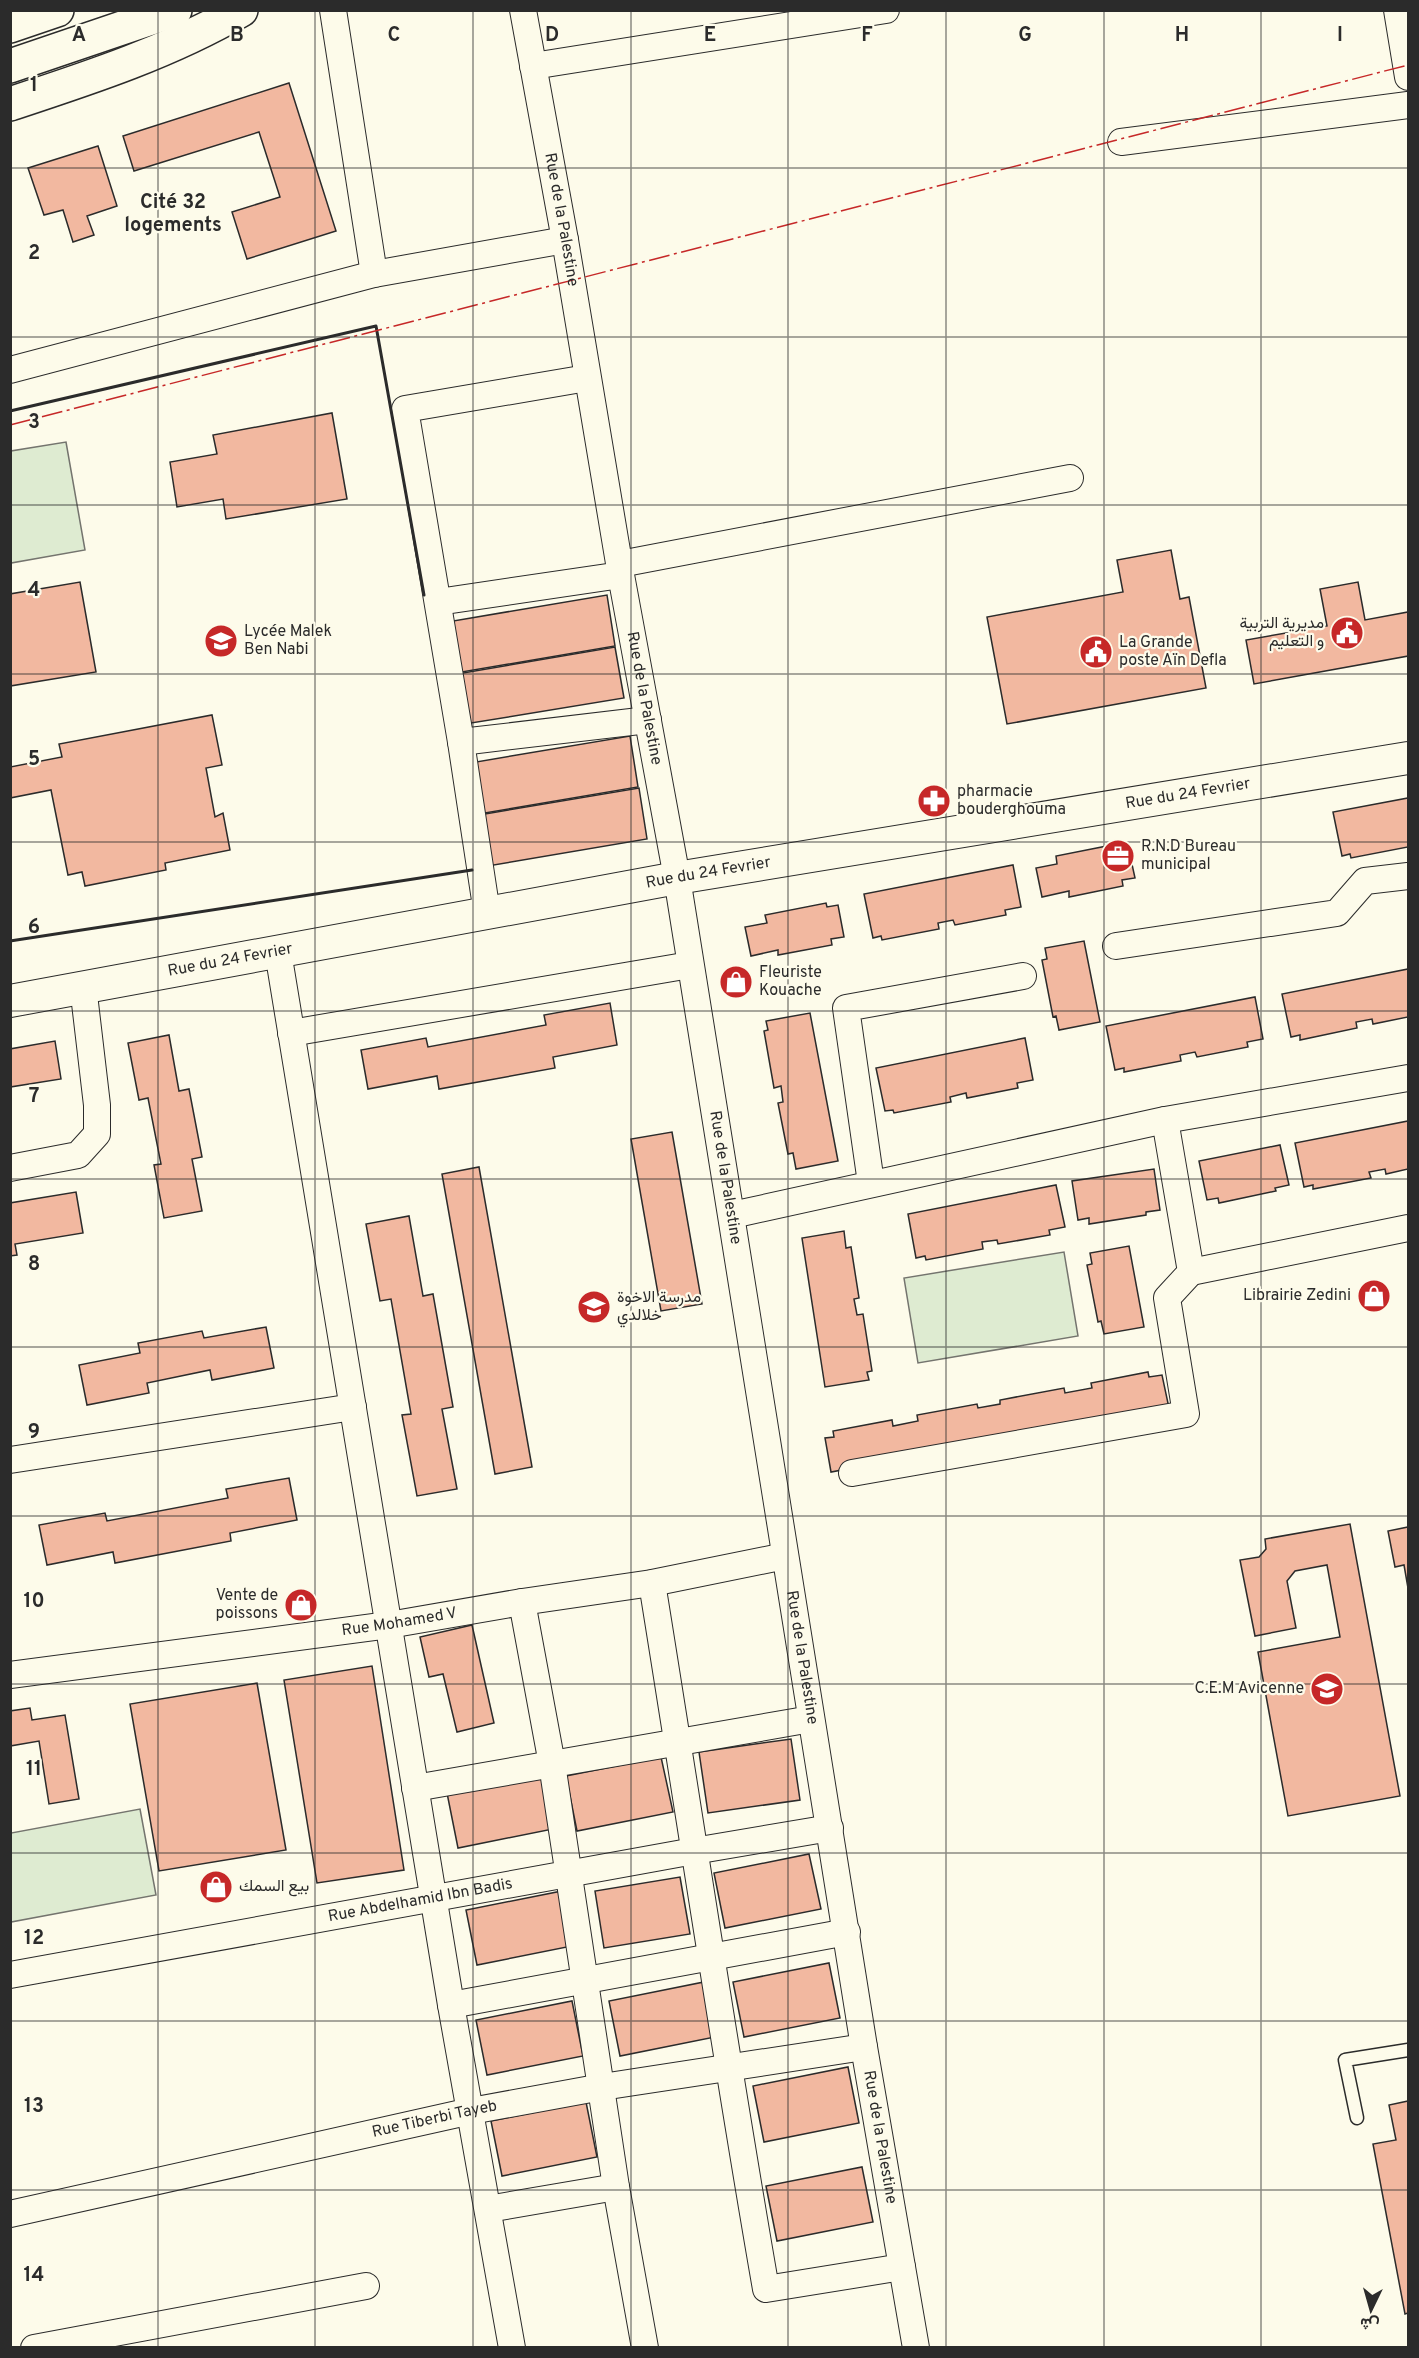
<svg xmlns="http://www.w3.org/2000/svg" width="1419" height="2358" font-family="Overpass,Vazirmatn,sans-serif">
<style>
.green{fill:#deebd1;stroke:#74746e;stroke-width:1.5}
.building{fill:#f2b8a0;stroke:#2b2b2b;stroke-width:1.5}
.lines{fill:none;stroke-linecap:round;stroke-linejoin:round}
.service-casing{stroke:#2b2b2b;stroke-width:15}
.minor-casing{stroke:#2b2b2b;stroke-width:28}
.tertiary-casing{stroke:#2b2b2b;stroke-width:34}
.primary-casing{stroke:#2b2b2b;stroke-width:36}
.trunk-casing{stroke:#2b2b2b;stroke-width:36}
.service{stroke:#fdfbea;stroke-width:12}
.minor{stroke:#fdfbea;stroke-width:26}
.tertiary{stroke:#fdfbea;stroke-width:32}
.primary{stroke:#fdfbea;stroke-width:33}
.trunk{stroke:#fdfbea;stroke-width:33}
.wall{stroke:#2b2b2b;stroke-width:3}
.power{stroke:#c62828;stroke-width:1.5;stroke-dasharray:21 4.5 3 4.5;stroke-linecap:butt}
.grid{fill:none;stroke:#2b2b2b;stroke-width:1.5;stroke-opacity:0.55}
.labels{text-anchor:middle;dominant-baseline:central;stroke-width:4.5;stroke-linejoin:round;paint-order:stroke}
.street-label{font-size:16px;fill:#2b2b2b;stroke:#fdfbea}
.poi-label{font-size:16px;fill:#2b2b2b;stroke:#fdfbea;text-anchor:start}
.quarter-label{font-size:20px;font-weight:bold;fill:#2b2b2b;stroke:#fdfbea}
.grid-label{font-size:20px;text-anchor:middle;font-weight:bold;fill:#2b2b2b;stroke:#fdfbea;stroke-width:4.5;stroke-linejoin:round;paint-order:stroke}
</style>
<rect width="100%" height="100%" fill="#fdfbea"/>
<g class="green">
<path d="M66,442L85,550L11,563V451Z"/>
<path d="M1064,1252L1078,1336L918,1363L904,1278Z"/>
<path d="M140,1809L156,1895L11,1922V1833Z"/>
</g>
<g class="building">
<path d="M289,83L336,231L247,259L232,212L280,197L259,132L134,171L123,136Z"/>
<path d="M98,146L117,206L87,216L94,235L73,242L63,210L44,215L28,168Z"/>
<path d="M332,413L347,499L226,519L223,499L177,507L170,462L217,454L213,435Z"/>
<path d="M1171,550L1180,599L1189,597L1206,688L1007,724L987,617L1123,592L1117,560Z"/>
<path d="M80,582L96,672L10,686V594Z"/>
<path d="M1358,582L1365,620L1408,612V656L1254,684L1246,640L1327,626L1320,589Z"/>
<path d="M607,595L615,646L456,673L447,622Z"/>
<path d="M615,647L624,698L465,724L457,674Z"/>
<path d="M212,715L222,765L206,768L215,817L223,813L230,850L165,863L166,870L85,886L82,872L68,875L51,790L10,798V767L62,757L59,744Z"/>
<path d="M630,736L638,787L479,814L470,763Z"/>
<path d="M639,788L647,839L488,866L479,815Z"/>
<path d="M1408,798V847L1351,858L1350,854L1342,856L1333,812Z"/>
<path d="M1117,844V848L1128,846L1135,878L1122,880L1123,886L1069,897V891L1042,897L1036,868L1057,864L1056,856Z"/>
<path d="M1013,865L1021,907L1005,910L1006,915L955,925L953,920L938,923L939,929L882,940L881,936L873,938L864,894Z"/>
<path d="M826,903L827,907L838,905L844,937L831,939L832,945L778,955V950L751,956L745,927L767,923L765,915Z"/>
<path d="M1084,941L1100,1022L1059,1030L1056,1016L1053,1017L1042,960L1047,959L1045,948Z"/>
<path d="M1408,969V1017L1373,1024L1372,1019L1356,1022L1357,1028L1300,1040V1035L1291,1037L1282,994Z"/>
<path d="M1255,997L1263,1039L1247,1042L1248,1047L1197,1057L1195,1052L1180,1055L1181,1061L1124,1072V1068L1115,1070L1106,1026Z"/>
<path d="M610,1003L617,1045L553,1057L555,1068L439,1089L437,1076L368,1089L361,1050L426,1038L428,1047L546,1025L544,1015Z"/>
<path d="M810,1013L838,1161L796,1169L793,1153L788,1154L778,1103L783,1102L781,1086L774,1088L764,1031L768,1030L766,1021Z"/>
<path d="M169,1035L179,1091L189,1089L202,1157L192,1159L202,1211L164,1218L154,1165L161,1164L148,1098L139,1100L128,1043Z"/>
<path d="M1025,1038L1033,1080L1017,1083L1018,1088L967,1098L966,1093L950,1097L951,1102L894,1113L893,1110L885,1111L876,1068Z"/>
<path d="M55,1041L61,1079L10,1087V1049Z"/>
<path d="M1408,1121V1169L1386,1174L1385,1169L1369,1172L1371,1178L1313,1189V1185L1304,1187L1295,1143Z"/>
<path d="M672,1132L702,1304L661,1311L631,1139Z"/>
<path d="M1280,1145L1289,1185L1275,1188L1276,1191L1219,1203L1218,1198L1207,1200L1199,1161Z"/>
<path d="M479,1167L532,1467L495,1474L442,1174Z"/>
<path d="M1154,1169L1160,1210L1146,1212V1215L1089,1224V1218L1078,1220L1072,1181Z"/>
<path d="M1056,1185L1065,1227L1049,1230L1050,1235L998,1244L997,1240L982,1242L983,1249L926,1260L925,1256L916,1258L908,1214Z"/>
<path d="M76,1192L83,1233L15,1244L17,1255L10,1256V1203Z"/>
<path d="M409,1216L423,1296L433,1294L453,1407L442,1409L457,1489L417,1496L402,1415L411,1414L391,1299L380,1301L366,1224Z"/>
<path d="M844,1231L846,1248L851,1247L859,1298L854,1299L857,1315L863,1314L872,1371L867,1372L869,1380L825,1387L802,1238Z"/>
<path d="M1129,1246L1144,1327L1104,1334L1101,1321L1098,1322L1087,1265L1092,1264L1090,1253Z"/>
<path d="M266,1327L274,1368L212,1380L210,1370L147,1383L149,1393L87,1405L79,1365L140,1353L138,1343L202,1331L204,1338Z"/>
<path d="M1148,1372L1149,1377L1162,1375L1169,1408L831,1472L825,1438L834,1437L833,1431L892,1420L893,1426L918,1421L917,1415L977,1404L978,1408L1000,1404V1400L1064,1388L1065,1393L1092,1388L1091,1383Z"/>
<path d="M289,1478L297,1520L230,1533L231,1541L115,1563L113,1552L47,1565L39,1525L105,1513L107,1521L228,1498L226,1489Z"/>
<path d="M1350,1524L1400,1796L1288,1816L1258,1652L1340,1637L1327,1565L1295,1571L1287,1581L1296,1628L1255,1636L1240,1560L1259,1557L1266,1549L1265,1539Z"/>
<path d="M1408,1527V1588L1404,1565L1395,1567L1388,1531Z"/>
<path d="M472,1625L494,1723L457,1732L443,1674L429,1677L420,1637Z"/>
<path d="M372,1666L404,1870L317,1883L284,1680Z"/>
<path d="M257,1683L286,1850L159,1871L130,1704Z"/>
<path d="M30,1708L32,1720L65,1715L79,1799L49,1804L39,1741L10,1746V1711Z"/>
<path d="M791,1739L800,1800L708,1813L699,1752Z"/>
<path d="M661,1757L673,1812L577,1831L566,1776Z"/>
<path d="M543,1774L553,1829L458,1848L447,1793Z"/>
<path d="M809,1854L821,1909L725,1928L714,1873Z"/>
<path d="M680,1877L690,1934L604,1948L595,1891Z"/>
<path d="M562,1891L572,1946L477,1965L466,1910Z"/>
<path d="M829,1963L840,2018L744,2037L733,1982Z"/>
<path d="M704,1982L715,2037L620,2056L609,2001Z"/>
<path d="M572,2001L583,2056L487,2075L476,2020Z"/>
<path d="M848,2067L859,2123L764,2142L753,2086Z"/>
<path d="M1408,2101V2313L1405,2314L1373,2144L1396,2140L1389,2105Z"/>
<path d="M586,2102L597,2157L502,2176L491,2121Z"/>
<path d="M862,2167L873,2222L777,2241L766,2186Z"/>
</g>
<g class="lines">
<defs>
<path id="service" d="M1357,2118L1345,2060L1408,2050"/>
<g id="minor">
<path d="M333,10L374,274"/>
<path id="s1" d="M523,10L565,240L621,575L677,878L864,2047L916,2348"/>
<path d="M1397,10L1408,77"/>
<path d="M533,66L886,10"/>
<path d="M1121,142L1408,105"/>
<path d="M10,370L374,274L565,240"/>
<path d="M620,564L1070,478"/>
<path d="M438,602L621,575"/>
<path d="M461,742L648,720"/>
<path d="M487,913L461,742L405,409L587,378"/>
<path d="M1116,946L1337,913L1365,881L1408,876"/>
<path d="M278,952L451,2005L512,2348"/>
<path d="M291,1033L690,965"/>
<path d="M10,1168L78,1155L97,1134V1105L83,986"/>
<path d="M871,1183L846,1008L1023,976"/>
<path d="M732,1215L1165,1120L1408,1078"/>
<path d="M1191,1272L1408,1228"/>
<path d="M10,1460L353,1407"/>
<path d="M852,1473L1186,1414L1167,1298L1191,1272L1165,1120"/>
<path d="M652,1583C690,1818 725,2054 766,2289L902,2267"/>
<path d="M522,1602L552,1764L616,2187L645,2348"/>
<path id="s2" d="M10,1675L389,1625L522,1602L652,1583L785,1556"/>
<path d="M415,1788L811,1719"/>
<path id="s3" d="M10,1975L694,1851L830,1828"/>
<path d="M451,2005L847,1932"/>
<path d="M488,2209L616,2187"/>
<path id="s4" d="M10,2214L471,2111L602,2087L864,2047"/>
<path d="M34,2348L366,2286"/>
</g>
<g id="tertiary">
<path id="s5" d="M10,1001L677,878L1408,758"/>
</g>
<path id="primary" d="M10,104C89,78 169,52 241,10"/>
<g id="trunk">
<path d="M10,26L57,10"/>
<path d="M10,66L175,10"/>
</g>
</defs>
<use href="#service" class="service-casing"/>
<use href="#minor" class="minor-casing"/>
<use href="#tertiary" class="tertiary-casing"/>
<use href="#primary" class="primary-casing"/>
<use href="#trunk" class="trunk-casing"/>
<use href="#service" class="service"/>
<use href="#minor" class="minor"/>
<use href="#tertiary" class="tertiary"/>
<use href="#primary" class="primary"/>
<use href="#trunk" class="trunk"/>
<g class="wall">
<path d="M10,411L376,326L424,595"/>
<path d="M10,941L472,870"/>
</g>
<path class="power" d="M10,425L1408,65"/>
</g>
<path class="grid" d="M158,10V2348M315,10V2348M473,10V2348M631,10V2348M788,10V2348M946,10V2348M1104,10V2348M1261,10V2348M10,168H1408M10,337H1408M10,505H1408M10,674H1408M10,842H1408M10,1011H1408M10,1179H1408M10,1347H1408M10,1516H1408M10,1684H1408M10,1853H1408M10,2021H1408M10,2190H1408"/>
<defs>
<symbol id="civic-disc" viewBox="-11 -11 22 22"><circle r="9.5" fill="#c62828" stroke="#fdfbea"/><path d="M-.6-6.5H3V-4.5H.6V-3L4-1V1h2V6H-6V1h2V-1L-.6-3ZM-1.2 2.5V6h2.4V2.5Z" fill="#fff"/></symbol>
<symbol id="school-disc" viewBox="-11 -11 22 22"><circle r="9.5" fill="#c62828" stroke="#fdfbea"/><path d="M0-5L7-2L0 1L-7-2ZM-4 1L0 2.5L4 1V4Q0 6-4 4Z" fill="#fff"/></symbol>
<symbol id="pharmacy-disc" viewBox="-11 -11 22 22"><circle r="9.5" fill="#c62828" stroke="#fdfbea"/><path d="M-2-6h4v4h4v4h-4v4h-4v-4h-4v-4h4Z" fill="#fff"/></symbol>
<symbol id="office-disc" viewBox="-11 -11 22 22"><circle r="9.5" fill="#c62828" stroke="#fdfbea"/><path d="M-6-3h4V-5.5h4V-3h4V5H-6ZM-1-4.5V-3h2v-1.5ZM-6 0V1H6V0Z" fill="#fff"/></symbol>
<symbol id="shop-disc" viewBox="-11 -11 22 22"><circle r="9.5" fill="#c62828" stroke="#fdfbea"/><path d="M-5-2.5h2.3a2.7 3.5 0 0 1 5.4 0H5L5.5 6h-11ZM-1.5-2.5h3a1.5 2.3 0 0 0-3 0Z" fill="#fff"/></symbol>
</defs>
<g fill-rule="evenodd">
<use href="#civic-disc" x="1328" y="614" width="38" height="38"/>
<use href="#school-disc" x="202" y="622" width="38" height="38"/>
<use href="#civic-disc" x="1077" y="633" width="38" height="38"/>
<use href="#pharmacy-disc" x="915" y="782" width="38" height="38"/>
<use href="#office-disc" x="1099" y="837" width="38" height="38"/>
<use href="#shop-disc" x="717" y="963" width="38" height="38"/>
<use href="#shop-disc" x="1355" y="1277" width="38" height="38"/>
<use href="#school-disc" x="575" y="1288" width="38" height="38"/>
<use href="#shop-disc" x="282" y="1586" width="38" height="38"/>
<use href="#school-disc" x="1308" y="1670" width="38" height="38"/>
<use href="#shop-disc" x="197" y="1868" width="38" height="38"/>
</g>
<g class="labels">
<g class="street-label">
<text stroke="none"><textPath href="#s1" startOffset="213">Rue de la Palestine</textPath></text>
<text stroke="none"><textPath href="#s1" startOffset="699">Rue de la Palestine</textPath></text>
<text stroke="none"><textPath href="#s5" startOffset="1196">Rue du 24 Fevrier</textPath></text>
<text stroke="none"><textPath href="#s5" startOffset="710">Rue du 24 Fevrier</textPath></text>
<text stroke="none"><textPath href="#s5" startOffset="224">Rue du 24 Fevrier</textPath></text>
<text stroke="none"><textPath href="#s1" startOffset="1185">Rue de la Palestine</textPath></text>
<text stroke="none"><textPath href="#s2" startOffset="393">Rue Mohamed V</textPath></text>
<text stroke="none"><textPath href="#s1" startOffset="1671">Rue de la Palestine</textPath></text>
<text stroke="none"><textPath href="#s3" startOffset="417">Rue Abdelhamid Ibn Badis</textPath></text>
<text stroke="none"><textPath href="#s4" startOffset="435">Rue Tiberbi Tayeb</textPath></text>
<text stroke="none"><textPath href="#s1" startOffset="2157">Rue de la Palestine</textPath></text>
</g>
<g class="poi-label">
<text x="1324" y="624" text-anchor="end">مديرية التربية<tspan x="1324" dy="18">و التعليم</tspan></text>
<text x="244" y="632">Lycée Malek<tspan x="244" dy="18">Ben Nabi</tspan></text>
<text x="1119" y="643">La Grande<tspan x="1119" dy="18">poste Aïn Defla</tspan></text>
<text x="957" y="792">pharmacie<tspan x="957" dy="18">bouderghouma</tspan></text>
<text x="1141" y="847">R.N.D Bureau<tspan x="1141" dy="18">municipal</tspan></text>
<text x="759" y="973">Fleuriste<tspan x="759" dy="18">Kouache</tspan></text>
<text x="1351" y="1296" text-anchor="end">Librairie Zedini</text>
<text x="617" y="1298">مدرسة الاخوة<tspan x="617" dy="18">خلالدي</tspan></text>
<text x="278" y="1596" text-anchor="end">Vente de<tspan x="278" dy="18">poissons</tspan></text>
<text x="1304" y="1689" text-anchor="end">C.E.M Avicenne</text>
<text x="239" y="1887">بيع السمك</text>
</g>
<g class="quarter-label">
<text x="173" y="203">Cité 32<tspan x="173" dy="23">logements</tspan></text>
</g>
</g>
<g class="grid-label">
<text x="79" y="41">A</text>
<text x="237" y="41">B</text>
<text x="394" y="41">C</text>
<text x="552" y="41">D</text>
<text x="710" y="41">E</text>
<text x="867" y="41">F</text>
<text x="1025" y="41">G</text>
<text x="1182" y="41">H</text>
<text x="1340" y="41">I</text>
<text x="34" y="91">1</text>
<text x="34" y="259">2</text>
<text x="34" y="428">3</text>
<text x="34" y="596">4</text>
<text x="34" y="765">5</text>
<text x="34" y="933">6</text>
<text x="34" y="1102">7</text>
<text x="34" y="1270">8</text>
<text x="34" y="1438">9</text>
<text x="34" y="1607">10</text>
<text x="34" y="1775">11</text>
<text x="34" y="1944">12</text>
<text x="34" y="2112">13</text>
<text x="34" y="2281">14</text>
</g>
<rect width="1419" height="2358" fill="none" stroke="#2b2b2b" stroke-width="24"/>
<g transform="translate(1371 2310) rotate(185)" stroke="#fdfbea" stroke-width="4.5" paint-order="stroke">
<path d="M0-4.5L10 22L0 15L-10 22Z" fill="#2b2b2b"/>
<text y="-9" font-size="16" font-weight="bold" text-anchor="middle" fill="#2b2b2b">ش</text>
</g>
</svg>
